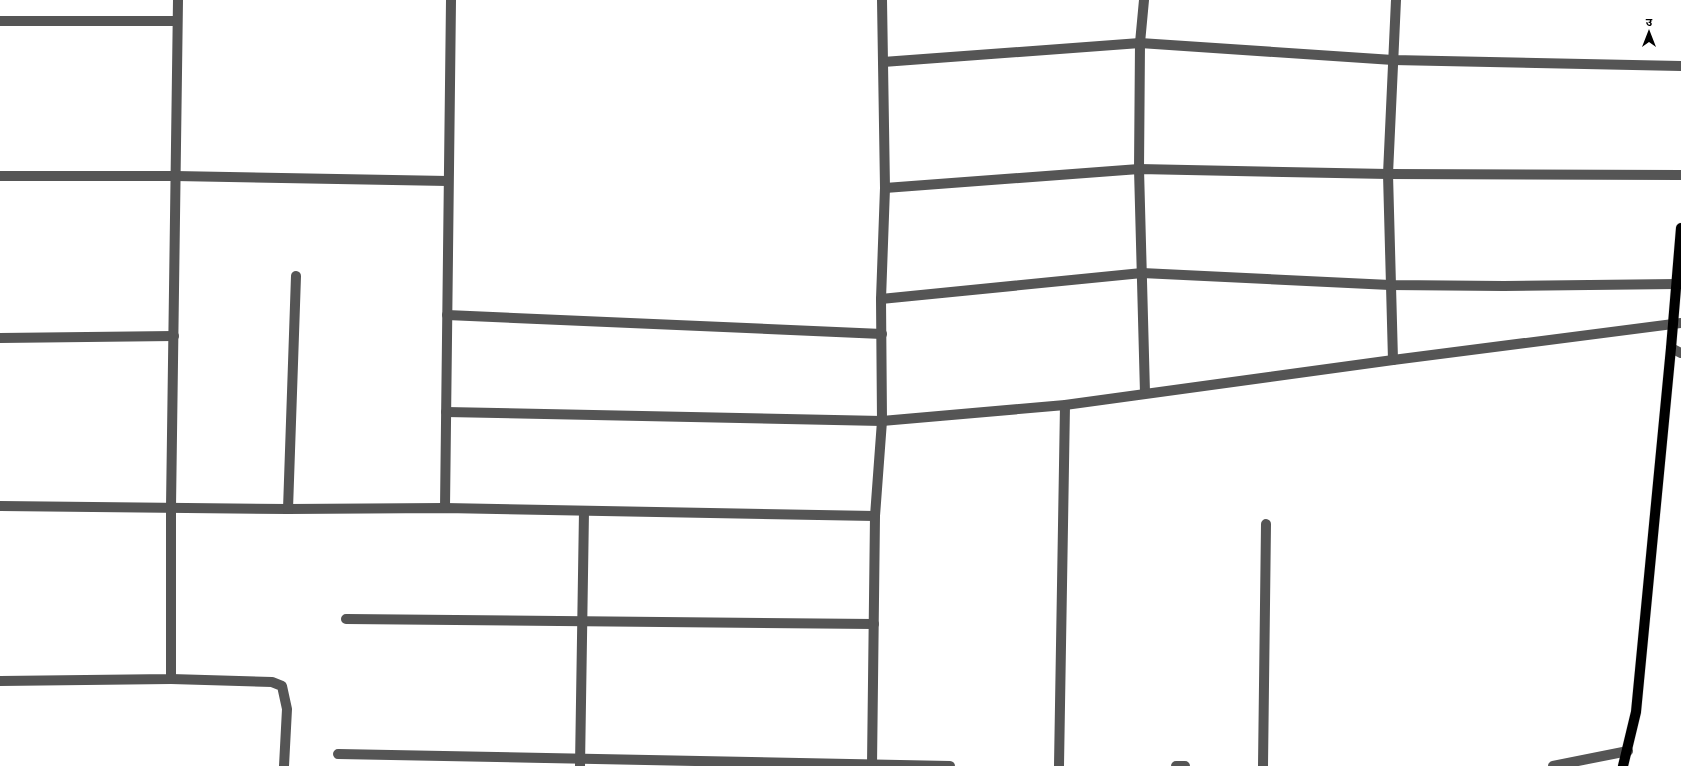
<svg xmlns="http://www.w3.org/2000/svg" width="1681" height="766" font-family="'Nunito Sans','Noto Sans Devanagari',sans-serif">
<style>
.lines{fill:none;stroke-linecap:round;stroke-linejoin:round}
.major-casing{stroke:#dbdbdb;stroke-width:11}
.minor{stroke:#555;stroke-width:10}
.major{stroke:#000;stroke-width:10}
</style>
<rect width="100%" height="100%" fill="#fff"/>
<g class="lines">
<defs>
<path id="major" d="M1623,766L1636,712L1671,348L1681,228"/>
</defs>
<use href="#major" class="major-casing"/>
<g class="minor">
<path d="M1144,0L1140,43L1139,169L1145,393"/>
<path d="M0,21H177"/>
<path d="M883,62L1140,43L1393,60L1681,66"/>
<path d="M0,176H175L448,181"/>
<path d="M885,188L1139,169L1388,174L1681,175"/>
<path d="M881,299L1142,273L1390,285L1504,286L1677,284"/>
<path d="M447,315L882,334"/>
<path d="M0,338L174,336"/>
<path d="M1671,348L1681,353"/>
<path d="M1393,360L1388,174L1396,0"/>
<path d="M446,412L882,421L1065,405L1393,360L1681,323"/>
<path d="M0,506L288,509L445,508L875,516"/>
<path d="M445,508L451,0"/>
<path d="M288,509L296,276"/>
<path d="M346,619L874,624"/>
<path d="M171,679L272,682L282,686L287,709L284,766"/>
<path d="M0,681L171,679V507L178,0"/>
<path d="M338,754L950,766"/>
<path d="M872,765L875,516L882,421L881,299L885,188L882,0"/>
<path d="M580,766L584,511"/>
<path d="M1059,766L1065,405"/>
<path d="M1176,766H1185"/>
<path d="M1263,766L1266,524"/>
<path d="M1553,766L1628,751"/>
</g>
<use href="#major" class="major"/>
</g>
<g transform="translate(1649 32)" stroke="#ffffff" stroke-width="3" paint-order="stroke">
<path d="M0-3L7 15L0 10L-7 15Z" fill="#000000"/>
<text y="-6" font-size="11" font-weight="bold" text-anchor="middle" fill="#000000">उ</text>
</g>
</svg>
